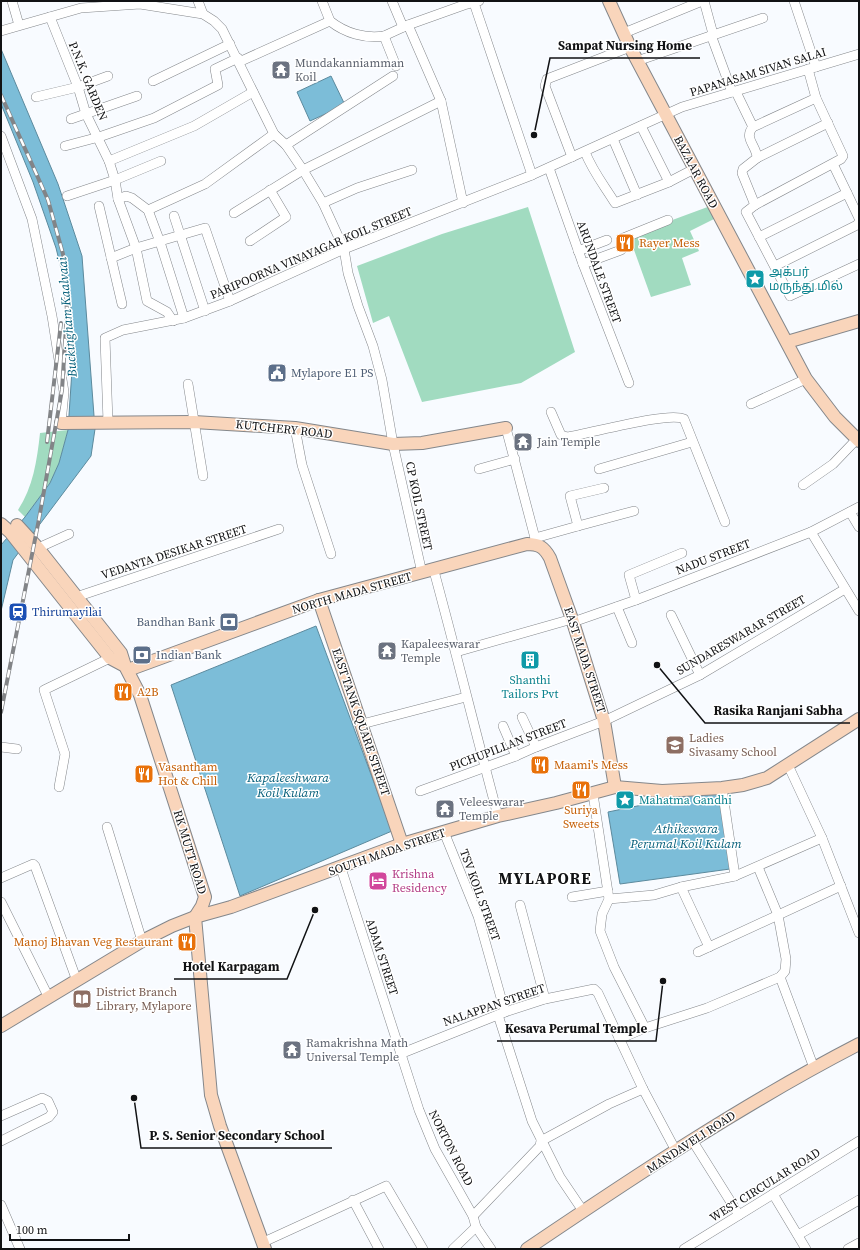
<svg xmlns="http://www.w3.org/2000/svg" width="860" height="1250" font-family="'Source Serif 4','Noto Sans Tamil',serif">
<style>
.green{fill:#a1dbc0}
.water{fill:#7cbdd8;stroke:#5c8a9d}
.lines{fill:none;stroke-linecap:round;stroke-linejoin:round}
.street-casing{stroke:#84878b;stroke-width:10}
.secondary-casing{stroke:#84878b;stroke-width:14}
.street{stroke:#fff;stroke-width:9}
.secondary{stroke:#f9d5bb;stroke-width:12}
.rail-casing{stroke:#828487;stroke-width:4}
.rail{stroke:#fff;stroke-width:2.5;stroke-dasharray:8;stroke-linecap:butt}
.labels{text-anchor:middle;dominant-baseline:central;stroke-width:3;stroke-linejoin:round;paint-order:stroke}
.worship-label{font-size:12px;fill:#5b616d;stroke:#fff;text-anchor:start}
.street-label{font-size:12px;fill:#111214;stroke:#fff}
.food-label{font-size:12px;fill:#c56008;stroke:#fff;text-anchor:start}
.culture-label{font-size:12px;fill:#0d838f;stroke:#fff;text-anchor:start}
.service-label{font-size:12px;fill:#4e5e75;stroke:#fff;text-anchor:start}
.transit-label{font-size:12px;fill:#164399;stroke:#fff;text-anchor:start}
.education-label{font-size:12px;fill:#785e54;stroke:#fff;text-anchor:start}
.hotel-label{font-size:12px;fill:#b23c85;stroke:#fff;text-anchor:start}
.water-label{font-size:13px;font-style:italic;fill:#07607b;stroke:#fff}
.district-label{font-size:16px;font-weight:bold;letter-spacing:1px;fill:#111214;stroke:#fff}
.leader{fill:none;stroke:#111214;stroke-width:1.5}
.callout-dot{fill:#111214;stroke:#fff;stroke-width:1.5}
.callout-label{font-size:13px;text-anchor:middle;font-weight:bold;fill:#111214;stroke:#fff;stroke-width:3;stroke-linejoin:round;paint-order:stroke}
</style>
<rect width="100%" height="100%" fill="#f8fbff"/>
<g class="green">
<path d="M713,205L720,216L690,231L699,251L682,258L691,285L651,297L629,236Z"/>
<path d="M528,207L575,352L521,383L422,402L389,316L373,323L357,266L442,234Z"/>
<path d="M68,430L59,463L50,483L25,517L18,510C33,487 37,461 40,433Z"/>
</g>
<g class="water">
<path d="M1,49L58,184L82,256L95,429L91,456L13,560L1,611V545L25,517L50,483L59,463L68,430L72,370L71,308L56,248L33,182L1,104Z"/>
<path d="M331,76L345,105L310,121L297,92Z"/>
<path d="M316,626L392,831L240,896L171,685Z"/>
<path d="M720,789L730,869L620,884L608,812Z"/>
</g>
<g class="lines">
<defs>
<g id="street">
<path d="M12,1L19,25"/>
<path d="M198,1L203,14"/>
<path d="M322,1L330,21"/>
<path d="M392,1L403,27"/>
<path d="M704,1L713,34"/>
<path d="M794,1L816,67"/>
<path d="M474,3L532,175"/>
<path d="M50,17L78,87L86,114L109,161L115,180L118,199L136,248L147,301L167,312L173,321"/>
<path d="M408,25L441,101L463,203"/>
<path d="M1,31L81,8L140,4L203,14L214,21L222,29L274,134L286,145L303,170L323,203L344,249L348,273L358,306L373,346L382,380L393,444L422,573"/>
<path d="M624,33L702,1"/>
<path d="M711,35L732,92"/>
<path d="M384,36L396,66"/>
<path d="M637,61L763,18"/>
<path d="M239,62L330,21C345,33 365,39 384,36L408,25L464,5L479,1"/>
<path d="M808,69L816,98L843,156L841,159L755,205L746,212L790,296L859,264"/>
<path d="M153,81L230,44"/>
<path d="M736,92L753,127"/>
<path d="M36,97L78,87L108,76"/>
<path d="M71,119L137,96"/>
<path d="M641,126L669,182"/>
<path d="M1,136L32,219L52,316L64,392L61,423"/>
<path d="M613,139L637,195"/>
<path d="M286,145L393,76"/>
<path d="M65,146L99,137L154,118L218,85L215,69L238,58"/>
<path d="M585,152C593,172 604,185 615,203L669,182L694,169"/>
<path d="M572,157L545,86L547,79L630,47"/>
<path d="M757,158L828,123"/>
<path d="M109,161L194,126L253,92"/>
<path d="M549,168L583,264L629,383"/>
<path d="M847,193L859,218"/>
<path d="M67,196L115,180L161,161"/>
<path d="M118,199L126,196L132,198L148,210L160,242L184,318"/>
<path d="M323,203L357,188L412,170"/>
<path d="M755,205L742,173L743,169L757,158C757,146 743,138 753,127L816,98"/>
<path d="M99,206L122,304"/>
<path d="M148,210L205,184L274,134"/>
<path d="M234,213L303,170L441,101"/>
<path d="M174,216L205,311"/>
<path d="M759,237L847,193L833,164"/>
<path d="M250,241L286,217L270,190"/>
<path d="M578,251L607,240"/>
<path d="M111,258L136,248L205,228L230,301"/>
<path d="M583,264L621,250L623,248L621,239L668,220"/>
<path d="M775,266L857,225L859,222"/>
<path d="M188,384L203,476"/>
<path d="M751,404L806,379"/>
<path d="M551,412L561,435L567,437C589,434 669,411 684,419L725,522"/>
<path d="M108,422L105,338L123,330L184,318L230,301L344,249L532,175L682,107L859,54"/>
<path d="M295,428L302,465L331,554"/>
<path d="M506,428L535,538L534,544"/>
<path d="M479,469L515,459"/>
<path d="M599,469L692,442"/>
<path d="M803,485L833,464L857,439"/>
<path d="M850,512L859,527"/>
<path d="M578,526L634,511"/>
<path d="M811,532L859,611"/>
<path d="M535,538L578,526L570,496L604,488"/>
<path d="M38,548L69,534"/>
<path d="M434,571C456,652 476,734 498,816"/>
<path d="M76,597L279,529"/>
<path d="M636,600L629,575L682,553"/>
<path d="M617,607L632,643"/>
<path d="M671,615L700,675"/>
<path d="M573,622L636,600L811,532L859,507"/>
<path d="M456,652L572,619"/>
<path d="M522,717L536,747"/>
<path d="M362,724L466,697"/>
<path d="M503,726L516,756"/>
<path d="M1,747L17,749"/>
<path d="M788,765L822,838L859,933"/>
<path d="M59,787L65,754L44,690L110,658"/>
<path d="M722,788L735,876"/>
<path d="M420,791L516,756L536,747L604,721L700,675L845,589"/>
<path d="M593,794L609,899L602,914L600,931L614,967L645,1028"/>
<path d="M107,827L142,941"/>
<path d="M444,832L478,916L505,1012"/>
<path d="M758,867L778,915L786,959L785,971L780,977L814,1068"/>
<path d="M341,868L419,1110L435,1149L473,1216L476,1227L491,1249"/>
<path d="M1,878L33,864L35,866L77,981"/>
<path d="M681,887L709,947"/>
<path d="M572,897L608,891"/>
<path d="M609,899L654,895L681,887L735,876L822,838"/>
<path d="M1,902L49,998"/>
<path d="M520,905L545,999"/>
<path d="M698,952L841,886"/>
<path d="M498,1015L532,1121L560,1177L583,1211"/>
<path d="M619,1039L645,1028L707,1008L780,977"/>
<path d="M400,1054L505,1012L545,999L594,989L598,993L643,1089L676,1151"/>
<path d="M1,1116L42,1098L48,1101L53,1112L49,1117L1,1141"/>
<path d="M692,1140L739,1215"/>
<path d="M773,1194L806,1249"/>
<path d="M353,1200L379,1249"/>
<path d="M1,1205L20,1249"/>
<path d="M473,1216L540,1146L541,1141L609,1104L643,1089"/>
<path d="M798,1235L859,1200"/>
<path d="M268,1240L386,1186L423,1249"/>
<path d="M453,1249L476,1227"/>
<path d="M684,1249L859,1141"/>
<path d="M848,1249L859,1243"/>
</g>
<g id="secondary">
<path d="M609,1L630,47L806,379L835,417L859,441"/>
<path d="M787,342L859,321"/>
<path d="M61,423L194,422L262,426L295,428L393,444L422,443L506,428"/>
<path d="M1,524L10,532L110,658L125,666L140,695L205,897L202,906L195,917L211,1095L220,1126L265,1249"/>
<path d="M17,525L38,548L121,653L125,666"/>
<path d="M319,600L402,844"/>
<path d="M128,670L319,600L527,544C539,544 544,547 550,558L572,619L604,721L615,787"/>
<path d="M1,1026L142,941L172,926L195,917L231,907L402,844L498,816L556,803L615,787L662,791L722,788L743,785L767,778L859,719"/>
<path d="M527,1249C635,1176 743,1104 859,1044"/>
</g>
</defs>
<use href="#street" class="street-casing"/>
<use href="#secondary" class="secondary-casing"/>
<use href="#street" class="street"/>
<use href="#secondary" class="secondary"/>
<defs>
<g id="rail">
<path d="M1,95L48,200L63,254L67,311L62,390L39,519L1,712"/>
<path d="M47,442L61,323"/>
</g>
</defs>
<use href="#rail" class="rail-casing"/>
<use href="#rail" class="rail"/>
</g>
<defs>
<symbol id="temple-square" viewBox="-11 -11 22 22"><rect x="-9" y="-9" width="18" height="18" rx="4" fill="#6b7280" stroke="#fff"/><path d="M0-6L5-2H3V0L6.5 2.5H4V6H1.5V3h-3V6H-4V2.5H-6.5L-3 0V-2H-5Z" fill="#fff"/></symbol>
<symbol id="restaurant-square" viewBox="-11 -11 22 22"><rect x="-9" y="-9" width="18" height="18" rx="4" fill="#e8710a" stroke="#fff"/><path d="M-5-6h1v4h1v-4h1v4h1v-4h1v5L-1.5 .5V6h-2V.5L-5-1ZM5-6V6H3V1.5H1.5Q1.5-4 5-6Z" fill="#fff"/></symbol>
<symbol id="sight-square" viewBox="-11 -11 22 22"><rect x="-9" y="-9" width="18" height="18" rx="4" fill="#0f9aa8" stroke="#fff"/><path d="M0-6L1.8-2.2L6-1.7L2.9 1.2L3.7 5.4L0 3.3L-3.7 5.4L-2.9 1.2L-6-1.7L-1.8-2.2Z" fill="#fff"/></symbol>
<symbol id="civic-square" viewBox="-11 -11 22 22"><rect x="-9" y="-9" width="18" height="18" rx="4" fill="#5c6f8a" stroke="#fff"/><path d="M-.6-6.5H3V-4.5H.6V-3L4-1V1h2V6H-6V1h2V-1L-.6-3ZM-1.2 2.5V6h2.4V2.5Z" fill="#fff"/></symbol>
<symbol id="station-square" viewBox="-11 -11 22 22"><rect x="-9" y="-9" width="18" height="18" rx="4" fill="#1a4fb4" stroke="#fff"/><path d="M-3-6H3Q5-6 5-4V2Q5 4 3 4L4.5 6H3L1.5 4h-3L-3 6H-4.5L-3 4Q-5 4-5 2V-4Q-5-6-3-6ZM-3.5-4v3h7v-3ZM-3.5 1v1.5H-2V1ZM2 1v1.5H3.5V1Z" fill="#fff"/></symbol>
<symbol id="bank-square" viewBox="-11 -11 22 22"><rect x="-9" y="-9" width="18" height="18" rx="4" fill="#5c6f8a" stroke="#fff"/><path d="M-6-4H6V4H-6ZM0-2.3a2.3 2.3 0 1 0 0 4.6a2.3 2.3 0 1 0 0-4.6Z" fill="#fff"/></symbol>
<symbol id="building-square" viewBox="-11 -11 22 22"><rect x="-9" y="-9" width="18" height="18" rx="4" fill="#0f9aa8" stroke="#fff"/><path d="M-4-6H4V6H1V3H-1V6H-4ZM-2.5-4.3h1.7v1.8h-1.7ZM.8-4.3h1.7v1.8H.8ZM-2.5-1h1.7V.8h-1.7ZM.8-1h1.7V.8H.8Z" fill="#fff"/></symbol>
<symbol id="school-square" viewBox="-11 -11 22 22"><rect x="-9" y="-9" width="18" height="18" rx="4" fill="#8d6e63" stroke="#fff"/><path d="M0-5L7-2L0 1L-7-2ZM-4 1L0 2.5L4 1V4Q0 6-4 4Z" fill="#fff"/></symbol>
<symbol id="hotel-square" viewBox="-11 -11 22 22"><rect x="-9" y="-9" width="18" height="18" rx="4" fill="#d1479c" stroke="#fff"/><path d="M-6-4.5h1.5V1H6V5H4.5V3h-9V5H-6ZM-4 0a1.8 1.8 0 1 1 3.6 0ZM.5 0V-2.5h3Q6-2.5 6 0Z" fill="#fff"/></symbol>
<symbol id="library-square" viewBox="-11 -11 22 22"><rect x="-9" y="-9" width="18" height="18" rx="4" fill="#8d6e63" stroke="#fff"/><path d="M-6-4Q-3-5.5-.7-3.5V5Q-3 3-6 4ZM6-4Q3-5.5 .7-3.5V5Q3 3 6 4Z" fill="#fff"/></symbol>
</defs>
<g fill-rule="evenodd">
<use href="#temple-square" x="270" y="59" width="22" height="22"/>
<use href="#restaurant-square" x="614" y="232" width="22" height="22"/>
<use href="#sight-square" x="744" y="268" width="22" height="22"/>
<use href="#civic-square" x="266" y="362" width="22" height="22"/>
<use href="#temple-square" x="512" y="431" width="22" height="22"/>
<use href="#station-square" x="7" y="601" width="22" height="22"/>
<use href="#bank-square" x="218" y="611" width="22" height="22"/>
<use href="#temple-square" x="376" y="640" width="22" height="22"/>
<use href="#bank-square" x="131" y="644" width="22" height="22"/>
<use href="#building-square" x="519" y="649" width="22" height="22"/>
<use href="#restaurant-square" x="112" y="681" width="22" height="22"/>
<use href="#school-square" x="664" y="734" width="22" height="22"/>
<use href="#restaurant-square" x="529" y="754" width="22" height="22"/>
<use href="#restaurant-square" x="133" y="763" width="22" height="22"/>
<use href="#restaurant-square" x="570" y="779" width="22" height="22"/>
<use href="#sight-square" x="614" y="789" width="22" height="22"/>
<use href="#temple-square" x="434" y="798" width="22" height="22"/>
<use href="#hotel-square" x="367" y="870" width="22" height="22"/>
<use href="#restaurant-square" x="176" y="931" width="22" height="22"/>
<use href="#library-square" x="71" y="988" width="22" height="22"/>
<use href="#temple-square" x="281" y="1039" width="22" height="22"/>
</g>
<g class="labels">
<g class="worship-label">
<text x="295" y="63">Mundakanniamman<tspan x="295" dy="14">Koil</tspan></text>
<text x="537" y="442">Jain Temple</text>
<text x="401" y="644">Kapaleeswarar<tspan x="401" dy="14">Temple</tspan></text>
<text x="459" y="802">Veleeswarar<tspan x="459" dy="14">Temple</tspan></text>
<text x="306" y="1043">Ramakrishna Math<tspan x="306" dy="14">Universal Temple</tspan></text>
</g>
<g class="street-label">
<text transform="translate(758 72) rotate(-17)">PAPANASAM SIVAN SALAI</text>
<text transform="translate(88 81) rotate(68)">P.N.K. GARDEN</text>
<text transform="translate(696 172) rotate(62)">BAZAAR ROAD</text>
<text transform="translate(311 253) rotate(-23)">PARIPOORNA VINAYAGAR KOIL STREET</text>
<text transform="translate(599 272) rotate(70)">ARUNDALE STREET</text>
<text transform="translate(284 429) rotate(6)">KUTCHERY ROAD</text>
<text transform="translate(419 506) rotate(78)">CP KOIL STREET</text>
<text transform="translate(174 552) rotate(-18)">VEDANTA DESIKAR STREET</text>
<text transform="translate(713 557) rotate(-21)">NADU STREET</text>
<text transform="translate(352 593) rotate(-16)">NORTH MADA STREET</text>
<text transform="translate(741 635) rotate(-30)">SUNDARESWARAR STREET</text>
<text transform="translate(585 660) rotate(72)">EAST MADA STREET</text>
<text transform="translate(361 722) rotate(71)">EAST TANK SQUARE STREET</text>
<text transform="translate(508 745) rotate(-21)">PICHUPILLAN STREET</text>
<text transform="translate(190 852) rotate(73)">RK MUTT ROAD</text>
<text transform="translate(387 852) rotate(-19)">SOUTH MADA STREET</text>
<text transform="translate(480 895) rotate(70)">TSV KOIL STREET</text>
<text transform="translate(382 957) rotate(72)">ADAM STREET</text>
<text transform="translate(494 1005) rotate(-19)">NALAPPAN STREET</text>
<text transform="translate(691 1142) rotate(-33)">MANDAVELI ROAD</text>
<text transform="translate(451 1148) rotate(63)">NORTON ROAD</text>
<text transform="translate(765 1185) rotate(-32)">WEST CIRCULAR ROAD</text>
</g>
<g class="food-label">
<text x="639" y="243">Rayer Mess</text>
<text x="137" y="692">A2B</text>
<text x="554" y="765">Maami's Mess</text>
<text x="158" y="767">Vasantham<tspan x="158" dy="14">Hot &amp; Chill</tspan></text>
<text x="581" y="810" text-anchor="middle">Suriya<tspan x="581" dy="14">Sweets</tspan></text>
<text x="173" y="942" text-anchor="end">Manoj Bhavan Veg Restaurant</text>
</g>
<g class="culture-label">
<text x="769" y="272">அக்பர்<tspan x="769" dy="14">மருந்து மில்</tspan></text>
<text x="530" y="680" text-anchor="middle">Shanthi<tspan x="530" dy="14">Tailors Pvt</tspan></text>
<text x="639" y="800">Mahatma Gandhi</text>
</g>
<g class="service-label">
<text x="291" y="373">Mylapore E1 PS</text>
<text x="215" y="622" text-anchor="end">Bandhan Bank</text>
<text x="156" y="655">Indian Bank</text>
</g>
<g class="transit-label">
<text x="32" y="612">Thirumayilai</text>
</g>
<g class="education-label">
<text x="689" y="738">Ladies<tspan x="689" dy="14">Sivasamy School</tspan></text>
<text x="96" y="992">District Branch<tspan x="96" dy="14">Library, Mylapore</tspan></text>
</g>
<g class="hotel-label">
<text x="392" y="874">Krishna<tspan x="392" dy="14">Residency</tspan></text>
</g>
<g class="water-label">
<text transform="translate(67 317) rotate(-95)">Buckingham Kaalvaai</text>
<text x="288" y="777">Kapaleeshwara<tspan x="288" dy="15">Koil Kulam</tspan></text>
<text x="686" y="828">Athikesvara<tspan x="686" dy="15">Perumal Koil Kulam</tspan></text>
</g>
<g class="district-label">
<text x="545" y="878">MYLAPORE</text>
</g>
</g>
<path class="leader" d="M534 135L550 58H700M657 665L705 723H850M315 910L287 979H174M663 981L656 1041H497M134 1098L141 1148H332"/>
<g class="callout-dot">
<circle cx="534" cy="135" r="4"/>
<circle cx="657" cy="665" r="4"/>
<circle cx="315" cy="910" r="4"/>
<circle cx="663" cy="981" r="4"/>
<circle cx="134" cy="1098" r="4"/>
</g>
<g class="callout-label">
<text x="625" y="50">Sampat Nursing Home</text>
<text x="778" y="715">Rasika Ranjani Sabha</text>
<text x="231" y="971">Hotel Karpagam</text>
<text x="576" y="1033">Kesava Perumal Temple</text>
<text x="237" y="1140">P. S. Senior Secondary School</text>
</g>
<rect width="860" height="1250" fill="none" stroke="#111214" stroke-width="4"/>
<path d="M10 1234v6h119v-6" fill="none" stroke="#111214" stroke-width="2"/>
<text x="16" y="1234" font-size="12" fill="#111214" stroke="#ffffff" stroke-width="3" paint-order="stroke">100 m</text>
</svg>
